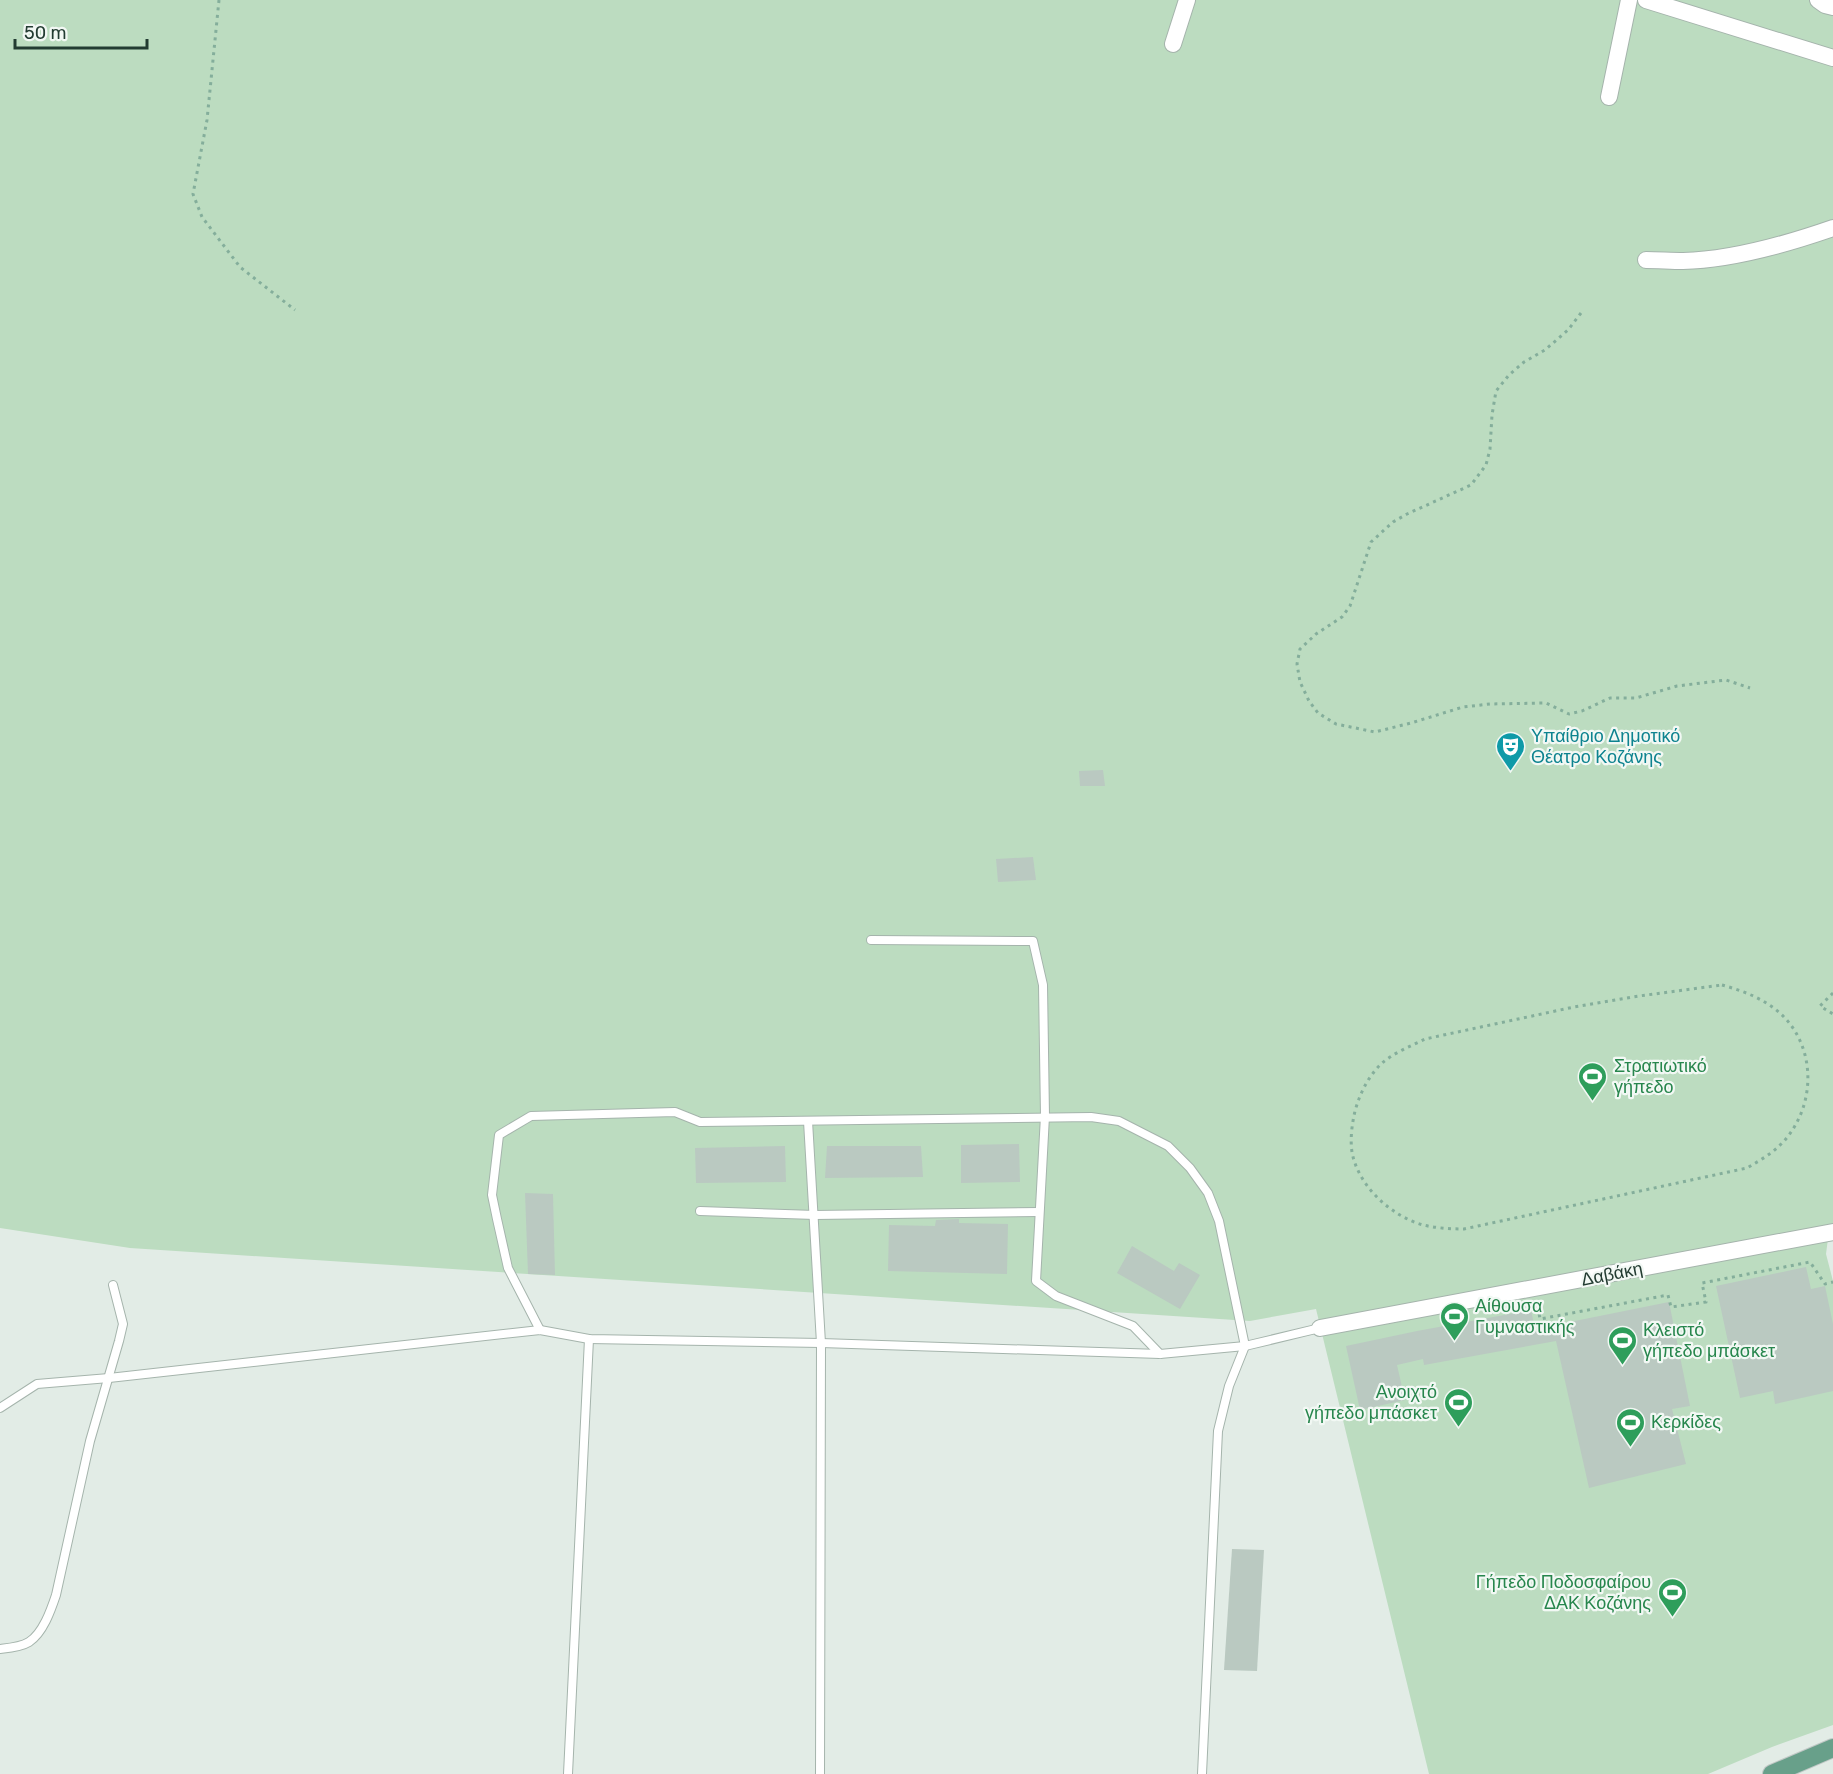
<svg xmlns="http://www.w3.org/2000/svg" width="1833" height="1774" font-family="Rubik,sans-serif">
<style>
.green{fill:#bcdcc0}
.building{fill:#bac9c1}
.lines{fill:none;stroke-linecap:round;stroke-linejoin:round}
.lane-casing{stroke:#a5b4ac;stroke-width:10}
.street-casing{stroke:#a5b4ac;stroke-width:18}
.primary-casing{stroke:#c1c8c6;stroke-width:20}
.path{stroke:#84ae9b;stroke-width:3;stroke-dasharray:3 4.5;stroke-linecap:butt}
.lane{stroke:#fff;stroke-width:8}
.street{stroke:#fff;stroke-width:16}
.primary{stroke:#68a08a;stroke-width:18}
.labels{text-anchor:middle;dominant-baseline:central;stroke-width:4.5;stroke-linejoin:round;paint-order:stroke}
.culture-label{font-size:18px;fill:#0d838f;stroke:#f2f8f4;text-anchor:start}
.leisure-label{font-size:18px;fill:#27864d;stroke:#f2f8f4;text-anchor:start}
.street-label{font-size:18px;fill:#233c32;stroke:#f2f8f4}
</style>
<rect width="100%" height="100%" fill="#e2ece6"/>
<path class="green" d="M0,0H1833V1230L1829,1231L1826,1254L1833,1281V1725L1772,1747L1708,1774H1429L1316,1309L1250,1321L130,1248L0,1228Z"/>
<g class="building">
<path d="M1103,770L1105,786H1080L1079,771Z"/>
<path d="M1033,857L1036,880L998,882L996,859Z"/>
<path d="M1019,1144L1020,1182L961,1183V1145Z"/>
<path d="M785,1146L786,1182L696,1183L695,1148Z"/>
<path d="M827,1146H921L923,1177L825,1178Z"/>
<path d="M525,1193L553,1194L555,1275L528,1274Z"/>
<path d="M959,1219V1223L1008,1224L1007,1274L888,1271L889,1225L935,1226L936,1220Z"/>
<path d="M1132,1246L1174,1271L1179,1263L1200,1275L1180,1309L1117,1273Z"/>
<path d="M1806,1267L1811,1289L1825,1286L1833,1324V1391L1775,1404L1773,1391L1740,1398L1716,1286Z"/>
<path d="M1669,1302L1690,1406L1672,1409L1686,1464L1589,1488L1556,1341L1424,1365L1423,1359L1397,1365L1405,1400L1360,1410L1346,1346L1417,1331L1531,1310L1535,1329Z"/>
<path d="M1232,1549L1264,1550L1257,1671L1224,1670Z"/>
</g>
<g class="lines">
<defs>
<g id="lane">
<path d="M871,940L1033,941L1043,985L1045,1116L1036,1281L1056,1296L1133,1326L1160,1354"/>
<path d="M808,1121L821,1343L820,1774"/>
<path d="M700,1211L815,1215L1039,1212"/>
<path d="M540,1330L508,1268L497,1219L492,1195L499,1135L531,1116L675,1112L700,1122L1091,1117L1119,1121L1168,1146L1190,1168L1208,1193L1219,1221L1245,1346L1229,1386L1218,1431L1202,1774"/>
<path d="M0,1408L37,1384L109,1378L540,1330L589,1339L821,1343L1160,1354L1245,1346L1320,1328"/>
<path d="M0,1649C9,1648 21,1647 29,1642C43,1633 51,1610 56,1595L90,1441L119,1341L123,1324L113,1285"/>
<path d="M568,1774L589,1339"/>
</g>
<g id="street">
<path d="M1646,0L1833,58"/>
<path d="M1818,0L1825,5L1833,7"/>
<path d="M1173,44L1187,0"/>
<path d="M1609,97L1629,0"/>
<path d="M1646,260C1658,260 1671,261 1683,261C1732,260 1787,244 1833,228"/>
<path d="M1320,1328L1833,1232"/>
</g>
<path id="primary" d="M1772,1774L1833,1748"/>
</defs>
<use href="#lane" class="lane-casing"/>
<use href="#street" class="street-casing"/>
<use href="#primary" class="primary-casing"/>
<g class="path">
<path d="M219,0L207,120L193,194L202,217L240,267L295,310"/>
<path d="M1581,313L1568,330L1545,350L1524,362L1509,375L1496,391L1492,415L1490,449L1486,465L1471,485L1407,514L1393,522L1371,542L1350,606L1342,617L1316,634L1300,649L1297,664L1300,682L1309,701L1318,713L1336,724L1375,732L1411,723L1463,707L1490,704L1546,703L1569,714L1582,711L1610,698H1636L1677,686L1726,680L1750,688"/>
<path d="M1722,985C1744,991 1767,1000 1783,1016C1819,1052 1815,1114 1777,1148C1768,1156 1757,1162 1747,1168L1464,1229C1450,1229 1436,1228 1423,1225C1391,1216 1358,1186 1352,1152C1350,1139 1352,1124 1355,1111C1360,1093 1368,1077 1381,1064C1393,1053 1411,1046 1425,1039L1574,1007L1639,996Z"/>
<path d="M1833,993L1820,1006L1833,1014"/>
<path d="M1538,1307L1540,1319L1668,1295L1671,1307L1706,1302L1702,1283L1810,1262L1825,1284L1833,1282"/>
</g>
<use href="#lane" class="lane"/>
<use href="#street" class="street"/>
<use href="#primary" class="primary"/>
</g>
<defs>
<symbol id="theatre-pin" viewBox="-11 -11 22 30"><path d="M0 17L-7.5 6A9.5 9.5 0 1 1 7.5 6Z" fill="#0f9aa8" stroke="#f2f8f4"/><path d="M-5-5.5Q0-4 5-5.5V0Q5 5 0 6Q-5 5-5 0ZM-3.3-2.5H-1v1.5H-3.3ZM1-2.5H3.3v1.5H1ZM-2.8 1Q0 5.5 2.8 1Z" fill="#fff"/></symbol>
<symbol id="stadium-pin" viewBox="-11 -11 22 30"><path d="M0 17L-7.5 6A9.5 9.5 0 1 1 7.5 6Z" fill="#2e9e5b" stroke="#f2f8f4"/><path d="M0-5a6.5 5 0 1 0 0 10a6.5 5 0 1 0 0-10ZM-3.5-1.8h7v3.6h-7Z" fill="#fff"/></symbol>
</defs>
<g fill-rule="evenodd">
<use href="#theatre-pin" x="1494" y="730" width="33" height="45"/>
<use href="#stadium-pin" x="1576" y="1060" width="33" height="45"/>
<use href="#stadium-pin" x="1438" y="1300" width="33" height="45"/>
<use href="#stadium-pin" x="1606" y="1324" width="33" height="45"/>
<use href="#stadium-pin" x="1442" y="1386" width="33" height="45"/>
<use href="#stadium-pin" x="1614" y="1406" width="33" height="45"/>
<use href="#stadium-pin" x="1656" y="1576" width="33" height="45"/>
</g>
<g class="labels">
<g class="culture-label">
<text x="1531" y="736">Υπαίθριο Δημοτικό<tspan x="1531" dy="21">Θέατρο Κοζάνης</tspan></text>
</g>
<g class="leisure-label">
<text x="1614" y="1066">Στρατιωτικό<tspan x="1614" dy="21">γήπεδο</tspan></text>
<text x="1475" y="1306">Αίθουσα<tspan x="1475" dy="21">Γυμναστικής</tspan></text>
<text x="1643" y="1330">Κλειστό<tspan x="1643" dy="21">γήπεδο μπάσκετ</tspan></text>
<text x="1437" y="1392" text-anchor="end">Ανοιχτό<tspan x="1437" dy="21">γήπεδο μπάσκετ</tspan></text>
<text x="1651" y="1422">Κερκίδες</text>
<text x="1651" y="1582" text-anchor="end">Γήπεδο Ποδοσφαίρου<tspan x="1651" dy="21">ΔΑΚ Κοζάνης</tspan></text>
</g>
<g class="street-label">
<text transform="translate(1612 1274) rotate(-11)">Δαβάκη</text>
</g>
</g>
<path d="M15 39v9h132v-9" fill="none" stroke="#233c32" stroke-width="3"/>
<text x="24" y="39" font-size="18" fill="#233c32" stroke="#f2f8f4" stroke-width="4.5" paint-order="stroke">50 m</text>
</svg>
